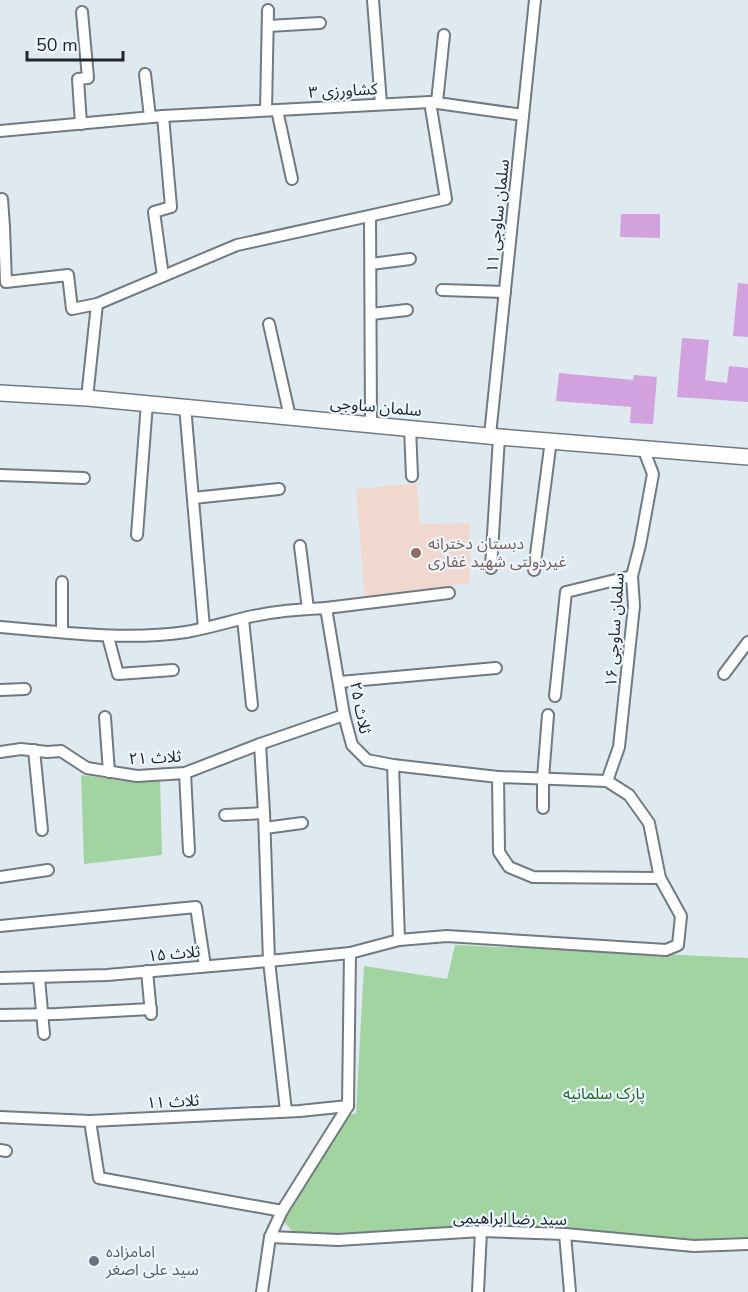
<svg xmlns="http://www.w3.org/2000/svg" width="748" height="1292" font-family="'Nunito Sans','Noto Sans Arabic',sans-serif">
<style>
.education{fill:#f0d8ce}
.green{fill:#a1d4a0}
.building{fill:#d1a2dd}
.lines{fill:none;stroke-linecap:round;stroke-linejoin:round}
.street-casing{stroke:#727a81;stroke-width:14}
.secondary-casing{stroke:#727a81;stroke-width:18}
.street{stroke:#fff;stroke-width:10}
.secondary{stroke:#fff;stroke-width:15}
.education-dot{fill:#8d6e63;stroke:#ecf6fe;stroke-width:2}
.worship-dot{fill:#6b7280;stroke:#ecf6fe;stroke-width:2}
.labels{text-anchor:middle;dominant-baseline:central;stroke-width:4.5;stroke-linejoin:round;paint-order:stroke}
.street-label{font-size:16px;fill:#232629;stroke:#ecf6fe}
.education-label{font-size:16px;fill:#785e54;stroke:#ecf6fe;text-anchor:start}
.park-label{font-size:16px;fill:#1d6822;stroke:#ecf6fe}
.worship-label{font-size:16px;fill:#5b616d;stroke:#ecf6fe;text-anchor:start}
</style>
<rect width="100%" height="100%" fill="#dfe9f0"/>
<path class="education" d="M417,483L420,524L470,523V583L365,598L356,489Z"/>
<g class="green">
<path d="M81,775L125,781L160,780L162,855L84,864Z"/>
<path d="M455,945L748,958V1243L716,1246L549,1233L298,1238L280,1217L340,1119L356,1113L364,966L447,979Z"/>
</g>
<g class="building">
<path d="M621,214H660V238L620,237Z"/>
<path d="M738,283L748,284V337L733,336Z"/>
<path d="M682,338L709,340L705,380L727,383L729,366L748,368V402L677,397Z"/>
<path d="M559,373L633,380L634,375L657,377L653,424L630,423L631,407L556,401Z"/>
</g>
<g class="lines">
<defs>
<g id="street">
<path d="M373,0L381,104"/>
<path d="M268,26L320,23"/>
<path d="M145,74L150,117"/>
<path d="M437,102L444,35"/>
<path d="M266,110L268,10"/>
<path d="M277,110L292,179"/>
<path d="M81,124L78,79L88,78L82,12"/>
<path d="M0,131L163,116L430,102L523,115"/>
<path d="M2,199L4,227"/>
<path d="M370,216L371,424"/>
<path d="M0,227H4L6,282L68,275L72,309L97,304L237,245L446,199L430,102"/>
<path d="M371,264L410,259"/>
<path d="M163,276L154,212L171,207L163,116"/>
<path d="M442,290L505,292"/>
<path d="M371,314L407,310"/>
<path d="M269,324L290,417"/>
<path d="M87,398L97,304"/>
<path d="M185,406L204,628"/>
<path d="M410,428L412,476"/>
<path d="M490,435L535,0"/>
<path d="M0,475L84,478"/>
<path d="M193,498L279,489"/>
<path d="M137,535L147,403"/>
<path d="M300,546L308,609"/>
<path d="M491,568L499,437"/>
<path d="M534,570L551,440"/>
<path d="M326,608L449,593"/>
<path d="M243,619L252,705"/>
<path d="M0,627C62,632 125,641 186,632C209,628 231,621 253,616C277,611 302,609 326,608L344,715L352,745L367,760L393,765L498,777L499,852L509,867L533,877L660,878"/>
<path d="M62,632V582"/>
<path d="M108,637L118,674L173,670"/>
<path d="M724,674L748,642"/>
<path d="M340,682L496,668"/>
<path d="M0,690L25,689"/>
<path d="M555,696L566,592L632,576"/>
<path d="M105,717L109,772"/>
<path d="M260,744L264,813L269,961L286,1111"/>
<path d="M34,750L42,830"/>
<path d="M0,752L21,749L47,752L61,751L87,768L137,776L185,773L260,744L344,715"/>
<path d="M393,765L399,940L447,936L666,950L678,945L681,916L660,878L649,823L629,795L607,781L498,777"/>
<path d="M185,773L189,851"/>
<path d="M607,781L619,747L634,606L632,576L640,545L653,474L643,448"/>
<path d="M543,808V778L548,715"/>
<path d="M225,815L264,813"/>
<path d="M265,828L302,823"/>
<path d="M0,877L48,870"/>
<path d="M0,926L196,907L205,966"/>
<path d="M147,971L151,1014"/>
<path d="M0,978L107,975L269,961L350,953L399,940"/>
<path d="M39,978L44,1034"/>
<path d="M0,1015L57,1014L151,1009"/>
<path d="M0,1117L90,1121L300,1111L348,1106"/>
<path d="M90,1121L99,1178L282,1211"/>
<path d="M0,1150L6,1151"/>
<path d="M565,1234L570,1292"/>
<path d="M270,1237L338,1240L481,1231L565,1234L694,1246L748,1244"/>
<path d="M262,1292L270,1237L282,1211L348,1106L350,953"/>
<path d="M478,1292L481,1231"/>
</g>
<path id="secondary" d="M0,393L87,398L499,437L748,457"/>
</defs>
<use href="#street" class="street-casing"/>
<use href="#secondary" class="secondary-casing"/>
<use href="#street" class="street"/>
<use href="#secondary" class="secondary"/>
</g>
<circle class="education-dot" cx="416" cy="553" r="6"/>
<circle class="worship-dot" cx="94" cy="1261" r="6"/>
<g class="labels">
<g class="street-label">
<text transform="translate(343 91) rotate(-3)">کشاورزی ۳</text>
<text transform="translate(498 216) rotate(-84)">سلمان ساوجی ۱۱</text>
<text transform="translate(376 407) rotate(5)">سلمان ساوجی</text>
<text transform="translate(615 630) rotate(-86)">سلمان ساوجی ۱۶</text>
<text transform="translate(360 708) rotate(79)">ثلاث ۲۵</text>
<text transform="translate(155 758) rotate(-3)">ثلاث ۲۱</text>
<text transform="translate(174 954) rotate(-5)">ثلاث ۱۵</text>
<text transform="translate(173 1102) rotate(-3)">ثلاث ۱۱</text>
<text transform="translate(510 1219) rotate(1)">سید رضا ابراهیمی</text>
</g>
<g class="education-label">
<text x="428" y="544">دبستان دخترانه<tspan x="428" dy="18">غیردولتی شهید غفاری</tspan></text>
</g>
<g class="park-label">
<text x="604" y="1094">پارک سلمانیه</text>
</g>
<g class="worship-label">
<text x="106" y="1252">امامزاده<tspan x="106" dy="18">سید علی اصغر</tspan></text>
</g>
</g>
<path d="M27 51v9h96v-9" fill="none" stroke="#232629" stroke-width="3"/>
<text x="36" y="51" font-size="18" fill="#232629" stroke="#ecf6fe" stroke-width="4.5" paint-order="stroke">50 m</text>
</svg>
